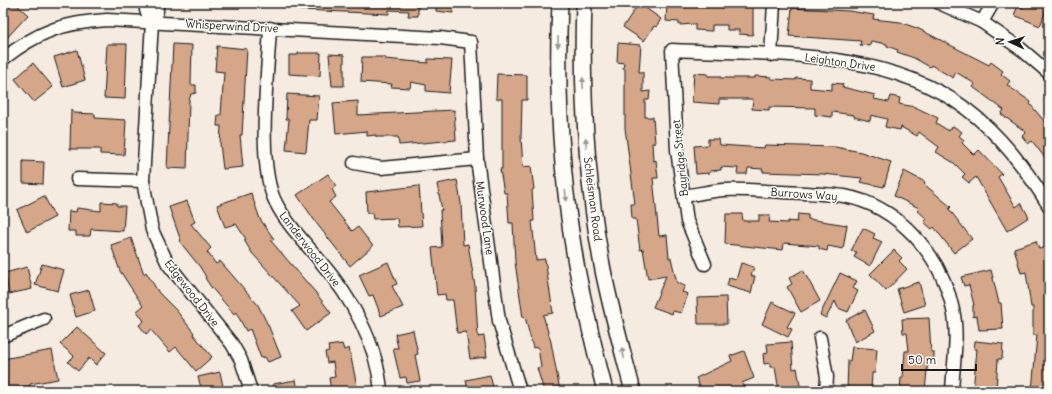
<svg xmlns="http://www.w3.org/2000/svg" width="1052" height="394" font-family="Delius,sans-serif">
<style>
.building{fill:#d6a689;stroke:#1c1c1c}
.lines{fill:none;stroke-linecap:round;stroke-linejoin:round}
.minor-casing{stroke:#1c1c1c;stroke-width:15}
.major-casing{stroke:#1c1c1c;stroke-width:18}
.minor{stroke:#fdfcf7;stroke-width:12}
.major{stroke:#fdfcf7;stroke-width:15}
.oneway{fill:#989794}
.labels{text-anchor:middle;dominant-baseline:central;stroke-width:3;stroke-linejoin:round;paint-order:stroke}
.street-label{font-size:11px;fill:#1c1c1c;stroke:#fdfcf7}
</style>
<rect width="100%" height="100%" fill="#f5ebe1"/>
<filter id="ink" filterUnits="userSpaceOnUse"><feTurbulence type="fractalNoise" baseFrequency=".025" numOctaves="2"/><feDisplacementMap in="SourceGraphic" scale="8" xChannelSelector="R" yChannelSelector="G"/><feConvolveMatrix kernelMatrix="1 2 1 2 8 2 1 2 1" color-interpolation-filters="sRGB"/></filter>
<g filter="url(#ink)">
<g class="building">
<path d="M6,3H15L28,15L3,42V6Z"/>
<path d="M300,3H418V16H408L409,11L389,10V14L300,10Z"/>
<path d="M436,3H453V13L436,11Z"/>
<path d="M639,3L661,19L656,27L654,26L644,41L623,27Z"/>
<path d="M695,3H747V5H753V35L739,34V30H727V25H712V31L695,30V24L679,25V22L666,21L667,4L695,5Z"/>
<path d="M1024,3H1049L1040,26L1014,15L1018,6L1022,8Z"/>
<path d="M792,8L849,11L874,15L873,19L900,22L919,29L989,65L991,62L1003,71L1001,74L1010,81L1007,85L1031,102L1030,104L1045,122L1049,118V163L1032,141L1028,144L1022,136L1026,132L1001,114L1004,110L973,87L975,84L956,72L953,78L931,65L930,67L914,58L897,52L898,50L887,46V44L871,41L870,46L860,45L861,41L789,36Z"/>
<path d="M618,43L641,45L639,72H643V92L650,91L649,100H645V117H653L655,143H652L653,161L656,160L658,178H653L659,236L667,235L669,258H671L677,283L685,286L682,292L688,294L681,313L673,311L672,314L653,307L666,276L648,279L643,249L640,250L636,219H632L631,204H635L625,128V69L623,68L624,63L617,62Z"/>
<path d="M107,44H127L125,99L104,98Z"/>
<path d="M173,44L192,45L191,85H196V93L191,94L189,100L187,169L167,168Z"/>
<path d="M217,46L247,49L242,135H240L243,167L223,169L220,144L221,126H217L218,115H221L224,72L215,71Z"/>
<path d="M77,50L85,80L63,87L54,57Z"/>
<path d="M298,53H321L320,76L289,74V55H298Z"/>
<path d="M329,54L344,55V86H332Z"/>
<path d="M362,57H385V59L428,63V59L452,60L449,93L426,91V85L411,82L410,88L391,87L392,84L361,82Z"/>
<path d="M33,63L53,87L34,102L15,79Z"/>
<path d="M694,73L708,74V76H720V78H755V76L771,77V79L796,80V78L810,79V88L832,90V83L843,84L842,87L875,95L874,99L889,102L891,96L900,98L899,104L915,107L938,118L936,123L949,131L953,126L962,132L959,136L964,140L962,143L974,155L979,150L1002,174L998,177L1011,199L1016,207L1021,203L1029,217L1007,231L976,177L969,183L962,177L965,174L954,163L936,152L939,147L919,132L917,136L901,127L900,130L885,127L887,119L871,115L870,121L854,117V115L832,112V117L815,115V108L769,107V110L752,109L753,99H719V104L692,102Z"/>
<path d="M497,74L527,75V100H522L521,137L523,167L531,166L534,189L532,190L534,221H532L536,260L545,259L553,313L543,315L551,342L560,391H544L537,368L541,367L538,347L533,348L525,317L523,318L515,262L513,223H509L507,193H504L500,169H502V99H496Z"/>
<path d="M287,94L319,96L317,120H309L306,152L286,150L289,119H286Z"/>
<path d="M358,101V115L454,110L456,140L399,145L398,137H376V135L367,136V131L336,134L333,103Z"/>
<path d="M71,109L74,113L95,114V118L126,120L124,155L100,154V149H70Z"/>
<path d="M708,139H719L720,145L764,148L765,145L835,147L861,152L891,162L884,187L860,182L862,178L823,174L763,172V169L748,168L747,174H737L738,168L721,167V170L710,171V173L696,174L694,146L708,145Z"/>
<path d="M23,161L44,162L43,184L23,183Z"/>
<path d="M904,171L925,182L924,184L951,207L949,209L972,239L954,253L934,227L932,229L924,222L927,219L917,210L919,208L894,196Z"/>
<path d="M328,174L336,186L332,189L336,197L329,202L352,231L358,227L373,246L350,266L317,224L297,195Z"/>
<path d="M457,180L461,203L463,245L468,244L475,286L478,337L484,336L487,357L470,359L466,332L457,333L453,300H446L445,294L437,295L432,248L442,247L440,210H442L437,184Z"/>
<path d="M419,186L422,226L398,227L397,218L373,219L372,213H367L366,192Z"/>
<path d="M251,193L260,219L274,239L271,241L316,293L331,313L306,331L292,311L300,306L252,253L244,240L246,239L236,224L225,227L217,205Z"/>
<path d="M44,196L55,217L27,232L17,210Z"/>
<path d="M187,201L195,222L191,224L211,248L207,252L216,264L220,261L258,305L269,327L281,357L268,362L265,357L261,358L250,329L246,331L236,312L234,314L211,287L205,278L206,277L200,267L180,242L181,241L169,207Z"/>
<path d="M101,202L117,203V206H125L123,231L91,229L90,236H76V231H68L69,211L76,212L77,208L101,211Z"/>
<path d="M726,214H742L743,221H759V215H770L769,222L788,223V221L797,222L798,214L808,215V219L847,225L843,249L828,246L827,251L819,249V246L784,243L783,250L725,244Z"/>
<path d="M863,228L875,234L873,238L882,242L870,266L854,257L857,252L851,251Z"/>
<path d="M131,238L144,274L146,272L159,293L176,310L194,333L193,334L212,357L196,371L176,347L170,352L151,330L146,334L139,325L144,321L137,311L143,306L120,271L111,245Z"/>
<path d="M1036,241L1039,249L1046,247L1049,257L1045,258L1049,274V391H1032L1037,335H1033V307H1031L1026,272L1021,273L1014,248Z"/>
<path d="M894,250L902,258L899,261L907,269L886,291L870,274Z"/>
<path d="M388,262L397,284L392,286L403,307L381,316L373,295L369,296L359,275Z"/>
<path d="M741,263L754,267L751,276H755L751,293L727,286L729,278L736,280Z"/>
<path d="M42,264L64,270L58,291L35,285Z"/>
<path d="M27,267L32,289L9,294L5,273Z"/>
<path d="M803,270L820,301L801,312L787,287L792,284L789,278Z"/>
<path d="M991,270L999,303H1001L1003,329L979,330L977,316L973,317V305H974L969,285L964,286L961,277Z"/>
<path d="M840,273L857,281L853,288L858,291L848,312L838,308L835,301L826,318L820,315Z"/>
<path d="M919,282L925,305L904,312L897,289Z"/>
<path d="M89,290L95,311L76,317L70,295Z"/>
<path d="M726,297L727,324H698L697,298Z"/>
<path d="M772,302L795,313L787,327L792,329L788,337L762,324Z"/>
<path d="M865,310L875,331L855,342L846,320Z"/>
<path d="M929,318L931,352H934V361L928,360L925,391H903L900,390L901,378H903L905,351H909L907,333H903L902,319Z"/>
<path d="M77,327L106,353L96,365L89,358L78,371L68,362L74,356L60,344Z"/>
<path d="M413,330L418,354L415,355L420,381L407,383L406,377L400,378L393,348H398L395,334Z"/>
<path d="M975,341L1003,344L1002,359H998L996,391H973L977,349H974Z"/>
<path d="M791,342L793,369L797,368L801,391H779L775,367H770V363L764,364L763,354L768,353L767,344Z"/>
<path d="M342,344L344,350L349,348L358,391H331L329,378L335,377L333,362L327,363L325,352L329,351L328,346Z"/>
<path d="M852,347L877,349L875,373H872L871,391H847L848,360L850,361Z"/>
<path d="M52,350L58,379L30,384V386L7,389L3,359Z"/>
<path d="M744,351L754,378L742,383L744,387L732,390V388L726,391H702L696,378L732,361L730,356Z"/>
<path d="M220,372L224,391H202L198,377Z"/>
<path d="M490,375L494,391H468L466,380Z"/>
<path d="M296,380L298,391H274L273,384Z"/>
</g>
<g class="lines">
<defs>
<g id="minor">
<path d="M147,3L146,10L152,22"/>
<path d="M157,3V11L152,22L143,181L152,230L168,264L232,344L241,360L251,391"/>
<path d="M939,3L982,22L1021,49L1049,73"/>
<path d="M982,22L993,3"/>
<path d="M270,28C268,73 256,165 276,203C287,225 305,242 320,261C351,297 377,343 381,391"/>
<path d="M771,55L774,3"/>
<path d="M3,59C39,31 62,23 107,20L440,38L471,42L477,159L499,321L520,391"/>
<path d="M354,163L381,168L477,159"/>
<path d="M77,179L143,181"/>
<path d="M684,196C697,194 710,191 723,190C743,189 763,191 783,192C803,193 824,193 844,196C899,206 942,256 953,310C959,336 953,365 952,391"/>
<path d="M705,264L687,221L677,150L672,50C768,55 884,48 965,108C1000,134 1026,169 1049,206"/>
<path d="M3,336L44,319"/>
<path d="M820,338L827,377L826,391"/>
</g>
<g id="major">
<path d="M560,3C556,92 561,181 577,269C585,310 595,351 605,391"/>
<path d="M584,3C581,91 586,178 602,265C610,307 622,349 633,391"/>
</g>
</defs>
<use href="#minor" class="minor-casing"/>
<use href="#major" class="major-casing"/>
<use href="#minor" class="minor"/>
<use href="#major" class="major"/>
</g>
<defs><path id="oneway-solid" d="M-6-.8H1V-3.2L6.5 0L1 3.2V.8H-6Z"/></defs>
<g class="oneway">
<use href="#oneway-solid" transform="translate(558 42) rotate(91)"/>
<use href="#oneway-solid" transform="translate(583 83) rotate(-92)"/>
<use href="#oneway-solid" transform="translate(586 143) rotate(-95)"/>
<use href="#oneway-solid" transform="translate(566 196) rotate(83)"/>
<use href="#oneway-solid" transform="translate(623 353) rotate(-104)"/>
</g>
</g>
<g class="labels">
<g class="street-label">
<text transform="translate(232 26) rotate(3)">Whisperwind Drive</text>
<text transform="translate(840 62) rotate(8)">Leighton Drive</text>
<text transform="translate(680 158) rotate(-96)">Bayridge Street</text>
<text transform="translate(804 194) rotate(4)">Burrows Way</text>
<text transform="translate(593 199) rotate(83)">Schleisman Road</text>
<text transform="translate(485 218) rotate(82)">Murwood Lane</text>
<text transform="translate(310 249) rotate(52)">Landerwood Drive</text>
<text transform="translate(192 293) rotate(52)">Edgewood Drive</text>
</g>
</g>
<rect width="1052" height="394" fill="none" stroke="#fdfcf7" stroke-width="16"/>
<rect x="8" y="8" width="1036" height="378" fill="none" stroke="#1c1c1c" stroke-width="1.5" filter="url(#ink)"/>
<g transform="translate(1010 42) rotate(273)" stroke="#fdfcf7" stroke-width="3" paint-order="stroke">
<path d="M0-3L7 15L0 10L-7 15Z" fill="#1c1c1c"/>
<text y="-6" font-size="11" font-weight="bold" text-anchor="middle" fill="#1c1c1c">N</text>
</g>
<path d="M902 364v6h74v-6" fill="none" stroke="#1c1c1c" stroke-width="2"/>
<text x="908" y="364" font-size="12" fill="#1c1c1c" stroke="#fdfcf7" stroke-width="3" paint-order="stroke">50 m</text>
</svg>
